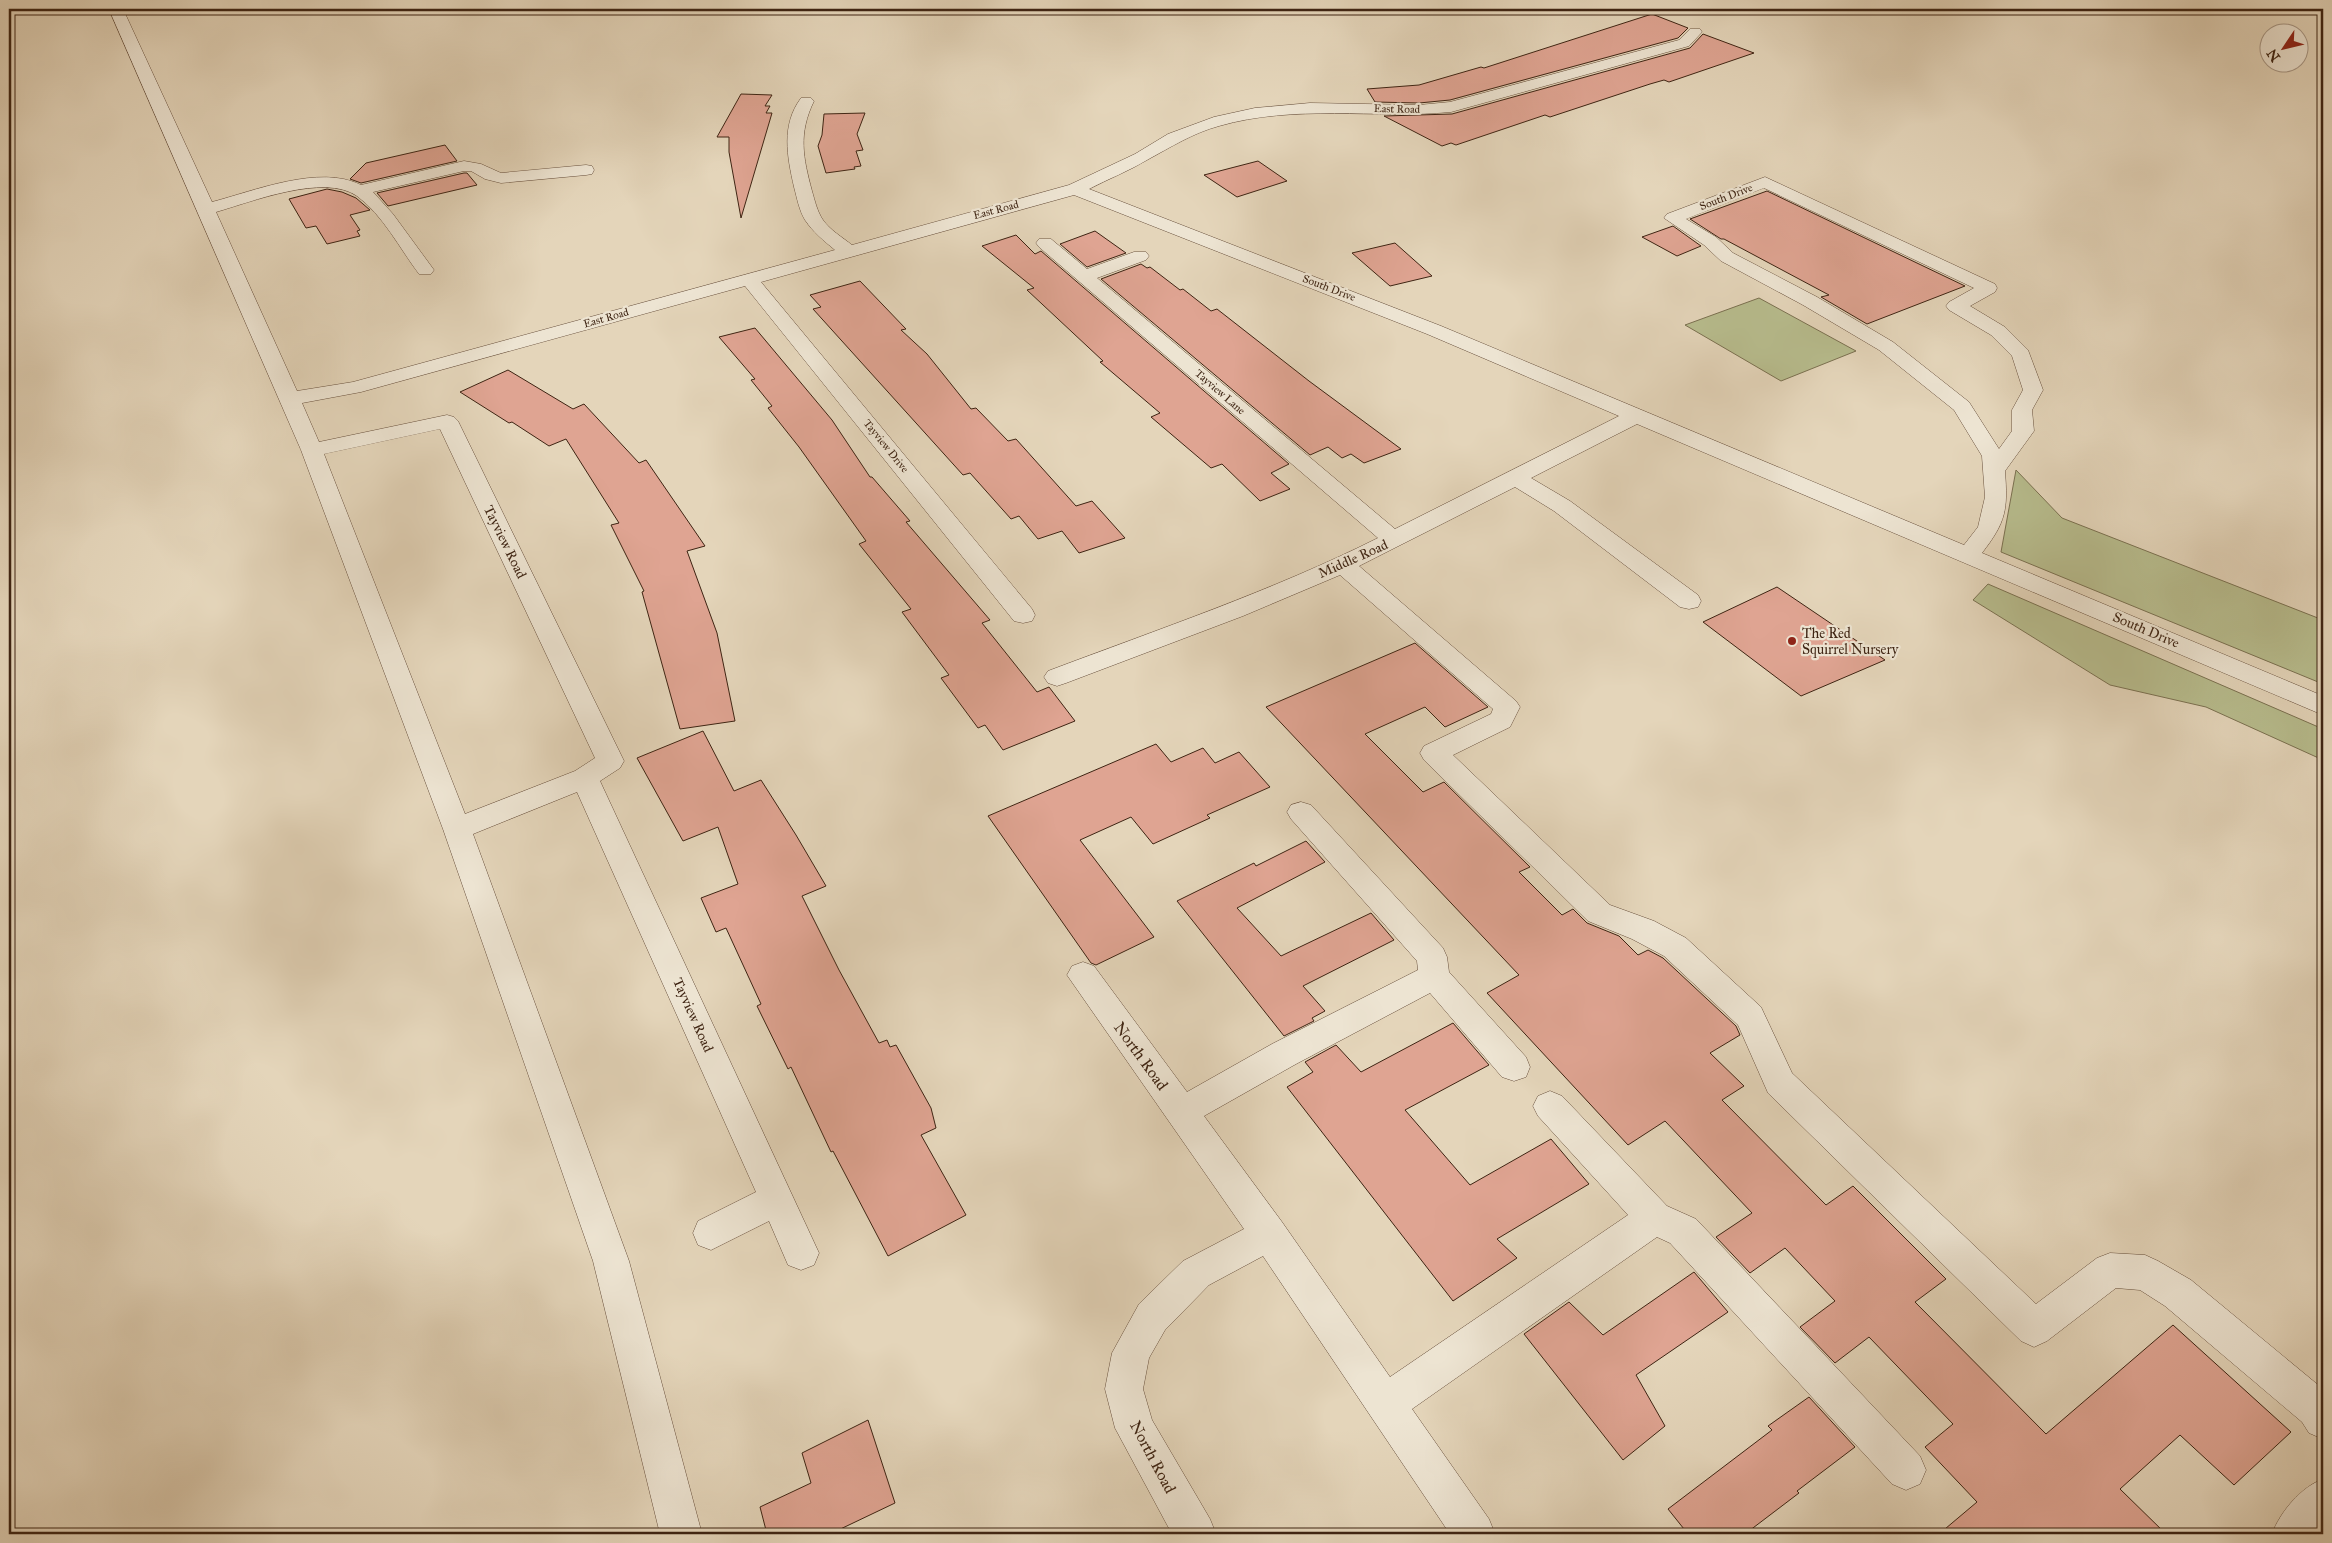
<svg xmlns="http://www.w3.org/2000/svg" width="2332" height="1543" font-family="'IM FELL Great Primer',serif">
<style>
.green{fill:#b7bc8d;stroke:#7a7050}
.building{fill:#dfa492;stroke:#3e2413}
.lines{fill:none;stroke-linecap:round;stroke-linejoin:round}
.minor-casing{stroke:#68503d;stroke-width:1}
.minor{fill:#ede4d2;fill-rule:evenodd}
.poi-dot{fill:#8f2418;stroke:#ede4d2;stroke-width:2}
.labels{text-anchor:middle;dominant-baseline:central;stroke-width:4.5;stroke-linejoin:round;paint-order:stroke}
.far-street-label{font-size:11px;fill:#3e2413;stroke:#ede4d2}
.street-label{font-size:14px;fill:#3e2413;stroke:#ede4d2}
.poi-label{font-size:14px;fill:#3e2413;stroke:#ede4d2;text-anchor:start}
.near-street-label{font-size:16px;fill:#3e2413;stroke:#ede4d2}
</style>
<rect width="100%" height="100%" fill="#e4d5ba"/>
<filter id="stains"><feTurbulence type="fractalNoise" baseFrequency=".004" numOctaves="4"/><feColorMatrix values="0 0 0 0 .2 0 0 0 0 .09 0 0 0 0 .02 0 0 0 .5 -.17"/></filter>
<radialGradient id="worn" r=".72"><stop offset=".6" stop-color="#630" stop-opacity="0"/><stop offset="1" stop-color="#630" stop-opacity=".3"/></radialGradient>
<g class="green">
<path d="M1759,298L1856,351L1781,381L1685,325Z"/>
<path d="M2016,470L2062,518L2323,620V684L2001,552Z"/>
<path d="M1988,584L2323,729V760L2206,707L2110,685L1973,600Z"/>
</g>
<g class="building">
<path d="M1652,14L1688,28L1678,38L1450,100L1419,103L1375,102L1367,89L1419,85L1481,67L1484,68Z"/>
<path d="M1703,34L1754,53L1669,82L1664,80L1650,84L1550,117L1545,115L1456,145L1451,143L1442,146L1384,116L1452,114L1690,48Z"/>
<path d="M741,94L772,95L765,106H770L766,113H772L741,218L729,152V137H717Z"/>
<path d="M865,113L857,134L863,150L856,151L861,166L854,167L855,169L826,173L818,146L822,135L824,114Z"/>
<path d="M445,145L457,161L361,183L350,179L366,163Z"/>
<path d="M1258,161L1287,181L1237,197L1204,175Z"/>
<path d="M464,173H467L477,185L388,206L377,193Z"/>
<path d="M327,189L342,192L356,198L370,210L350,215L360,230L357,231L360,236L327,244L316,226L306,228L289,199Z"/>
<path d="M1767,191L1919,264L1965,286L1867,324L1821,297L1829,295L1724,239H1721L1690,219Z"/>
<path d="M1673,226L1701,246L1677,256L1642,237Z"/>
<path d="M1095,231L1126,253L1087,267L1060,244Z"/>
<path d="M1016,235L1035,254L1041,251L1289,464L1271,473L1290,489L1260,501L1222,464L1211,468L1151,417L1160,413L1100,362L1103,361L1027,290L1034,288L982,246Z"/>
<path d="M1395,243L1432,276L1390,286L1352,253Z"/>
<path d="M1141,264L1147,268L1150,267L1180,290L1183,289L1211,311L1217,309L1309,381L1401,449L1364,463L1351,454L1342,458L1328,447L1310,455L1101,279Z"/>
<path d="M860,281L906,329L901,330L927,354L971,409L976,408L1008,441L1016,439L1076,506L1092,501L1125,538L1079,553L1062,531L1038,539L1019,516L1011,519L970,473L963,475L813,309L821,307L810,295Z"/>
<path d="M755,328L832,420L870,477H872L910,521L906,522L990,620L982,623L1037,692L1049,687L1075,721L1003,750L985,725L978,728L941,678L949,675L902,612L911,609L859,544L866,541L799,447L768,408L772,406L751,380L755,379L719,337Z"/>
<path d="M508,370L573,409L584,404L639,463L646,460L705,546L687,551L717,633L735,721L680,729L642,592L644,591L611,525L619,523L566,439L549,446L512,422L509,423L460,392Z"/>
<path d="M1777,587L1885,660L1801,696L1703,622Z"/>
<path d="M1415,643L1488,707L1445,727L1425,707L1365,734L1423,792L1444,782L1530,867L1519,872L1562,915L1573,909L1587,923L1619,936L1638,955L1648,950L1663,958L1736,1026L1740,1035L1710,1053L1744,1086L1722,1100L1826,1205L1853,1186L1946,1279L1915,1302L2046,1434L2173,1325L2291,1432L2234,1485L2180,1435L2120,1489L2166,1534H1939L1977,1502L1925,1447L1953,1424L1869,1337L1835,1363L1800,1327L1835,1301L1785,1248L1750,1273L1716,1237L1752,1213L1665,1121L1628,1145L1487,993L1519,975L1266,707Z"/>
<path d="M703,731L734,791L761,780L796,835L826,886L802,896L839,970L879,1043L887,1040L890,1047L896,1045L931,1108L936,1128L921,1135L966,1215L888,1256L833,1151L831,1152L791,1067L788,1069L757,1006L761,1004L726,928L716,932L701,898L738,884L718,827L683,841L637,758Z"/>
<path d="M1156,744L1171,762L1203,748L1215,763L1239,752L1270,787L1207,815L1210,818L1153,844L1131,817L1080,840L1154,937L1096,965L1091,963L988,816Z"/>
<path d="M1306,841L1325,862L1237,908L1281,956L1371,913L1394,940L1303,986L1325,1011L1312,1018L1314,1021L1284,1036L1177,901L1254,863L1256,866Z"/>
<path d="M1453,1023L1489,1065L1405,1110L1470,1185L1551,1139L1589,1184L1497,1239L1517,1258L1453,1301L1287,1087L1313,1072L1305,1062L1336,1045L1361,1072Z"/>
<path d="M1694,1272L1728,1312L1636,1375L1665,1426L1623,1460L1524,1334L1569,1302L1603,1335Z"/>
<path d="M1809,1397L1855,1447L1797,1491L1799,1493L1745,1534H1688L1668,1509L1772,1430L1768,1426Z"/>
<path d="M868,1420L895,1503L830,1534H767L760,1507L811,1483L802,1453Z"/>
</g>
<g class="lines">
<defs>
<g id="minor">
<path d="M109,9H123L212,202C254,191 320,164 361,185L464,161L481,164L501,173L586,165L592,166L594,170L592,174L586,175L501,183L485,179L471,171H464L373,192L393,214L434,270L431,274H419C400,249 383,215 357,196C324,173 251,202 216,212L297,391L353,382L835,250C824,241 813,232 805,220C799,210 797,198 794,187C787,156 781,125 801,98H811L814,101C798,134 803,157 812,191C815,201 817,211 823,220C830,230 842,237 852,245L1069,185L1135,154L1168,134L1214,117L1255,108L1310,103L1419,105L1450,102L1679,40L1690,29H1700L1702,32L1689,46L1451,112C1374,119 1295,104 1219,126C1193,133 1171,147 1147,160C1129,171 1108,179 1089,189L1441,326L1964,545L1978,527L1985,497L1982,456L1954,410L1879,350L1803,305L1721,261L1704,245L1664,218L1667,214L1765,177L1995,284L1997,288L1995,292L1970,306L2005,327L2028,350L2043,390L2032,410L2034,431L2005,471C2008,510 2006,522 1982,553L2323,696V715L1637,424L1531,478L1570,501L1698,595L1701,601L1698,607L1689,609L1680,607L1554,511L1515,487L1359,566L1516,701L1520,707L1510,727L1453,755L1610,905L1654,921L1686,938L1761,1007L1792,1073L2036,1304L2097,1258L2110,1253L2145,1255L2158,1261L2191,1280L2323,1389V1439L2309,1433L2302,1422L2165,1306L2140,1290L2116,1288L2047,1341L2034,1347L2021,1341L1768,1093L1738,1025L1664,956L1632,939L1588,921L1424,760L1420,753L1424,746L1491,714L1493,709L1340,575L1243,616L1066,683L1057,686L1048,683L1044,677L1048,671C1159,629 1272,591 1378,538L1039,247L1036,243L1039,239H1051L1087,269L1134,252H1146L1149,256L1146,260L1097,278L1395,529L1619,416L1427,334L1074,195L761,282L1032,609L1035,615L1032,621L1023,623L1014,621L745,286L361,392L302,403L319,442L447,415L454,417L458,421L624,761L620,768L600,781L819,1253L814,1265L801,1270L788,1265L769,1221L711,1250L698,1245L693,1233L698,1221L756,1192L577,792L473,834L629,1261L702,1534H660L593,1261L443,829L301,450ZM1764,188L1974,288L1949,302L1946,306L1949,310L1991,335L2012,356L2023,390L2012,410V431L1999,449L1969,402L1893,342L1817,297L1733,253L1716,237L1686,219ZM440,429L595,758L575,771L465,814L324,454Z"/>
<path d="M1301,802L1311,805L1443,948L1447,957L1449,972L1526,1057L1530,1067L1526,1077L1514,1081L1502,1077L1430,993L1296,1064L1204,1116L1282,1222L1390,1377L1628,1215L1538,1116L1533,1106L1538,1096L1550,1091L1562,1096L1667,1206L1696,1219L1920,1456L1926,1470L1920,1484L1906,1490L1892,1484L1670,1243L1657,1237L1412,1409L1489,1519L1495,1534H1450L1263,1256L1209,1285L1165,1330L1149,1358L1143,1389L1152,1420L1210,1519L1216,1534H1172L1115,1428L1105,1389L1112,1353L1139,1304L1183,1261L1244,1229L1067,975L1072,966L1083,962L1094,966L1187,1092L1272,1044L1418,970L1417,961L1291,819L1287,812L1291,805Z"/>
<path d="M2323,1479V1530L2320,1534H2272C2280,1512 2301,1487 2323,1479Z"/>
</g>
</defs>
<use href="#minor" class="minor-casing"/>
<use href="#minor" class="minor"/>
</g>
<circle class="poi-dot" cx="1792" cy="641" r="5"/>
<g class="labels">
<g class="far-street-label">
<text transform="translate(1397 109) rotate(1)">East Road</text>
<text transform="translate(1726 197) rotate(-21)">South Drive</text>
<text transform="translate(996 210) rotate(-15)">East Road</text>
<text transform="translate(1329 288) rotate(21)">South Drive</text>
<text transform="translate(606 318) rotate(-16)">East Road</text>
<text transform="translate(1220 392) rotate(41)">Tayview Lane</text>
<text transform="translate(886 446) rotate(51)">Tayview Drive</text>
</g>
<g class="street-label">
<text transform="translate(505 542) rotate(64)">Tayview Road</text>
<text transform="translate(1353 559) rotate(-24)">Middle Road</text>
<text transform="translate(2146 630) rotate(23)">South Drive</text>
<text transform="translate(693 1015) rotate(66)">Tayview Road</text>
</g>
<g class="poi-label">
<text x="1802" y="633">The Red<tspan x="1802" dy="16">Squirrel Nursery</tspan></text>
</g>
<g class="near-street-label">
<text transform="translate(1141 1056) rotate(54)">North Road</text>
<text transform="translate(1153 1457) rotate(62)">North Road</text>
</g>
</g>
<rect width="2332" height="1543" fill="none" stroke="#e4d5ba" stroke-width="30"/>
<rect x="10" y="10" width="2312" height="1523" fill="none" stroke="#3e2413" stroke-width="2.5"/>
<rect x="15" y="15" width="2302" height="1513" fill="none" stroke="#3e2413"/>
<g transform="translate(2284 48) rotate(235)"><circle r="24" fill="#ede4d2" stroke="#a79786"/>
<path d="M0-4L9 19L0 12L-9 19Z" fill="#8f2418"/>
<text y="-8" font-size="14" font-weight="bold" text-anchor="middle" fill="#3e2413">N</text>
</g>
<rect width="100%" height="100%" filter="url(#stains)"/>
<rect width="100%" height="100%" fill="url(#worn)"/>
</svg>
